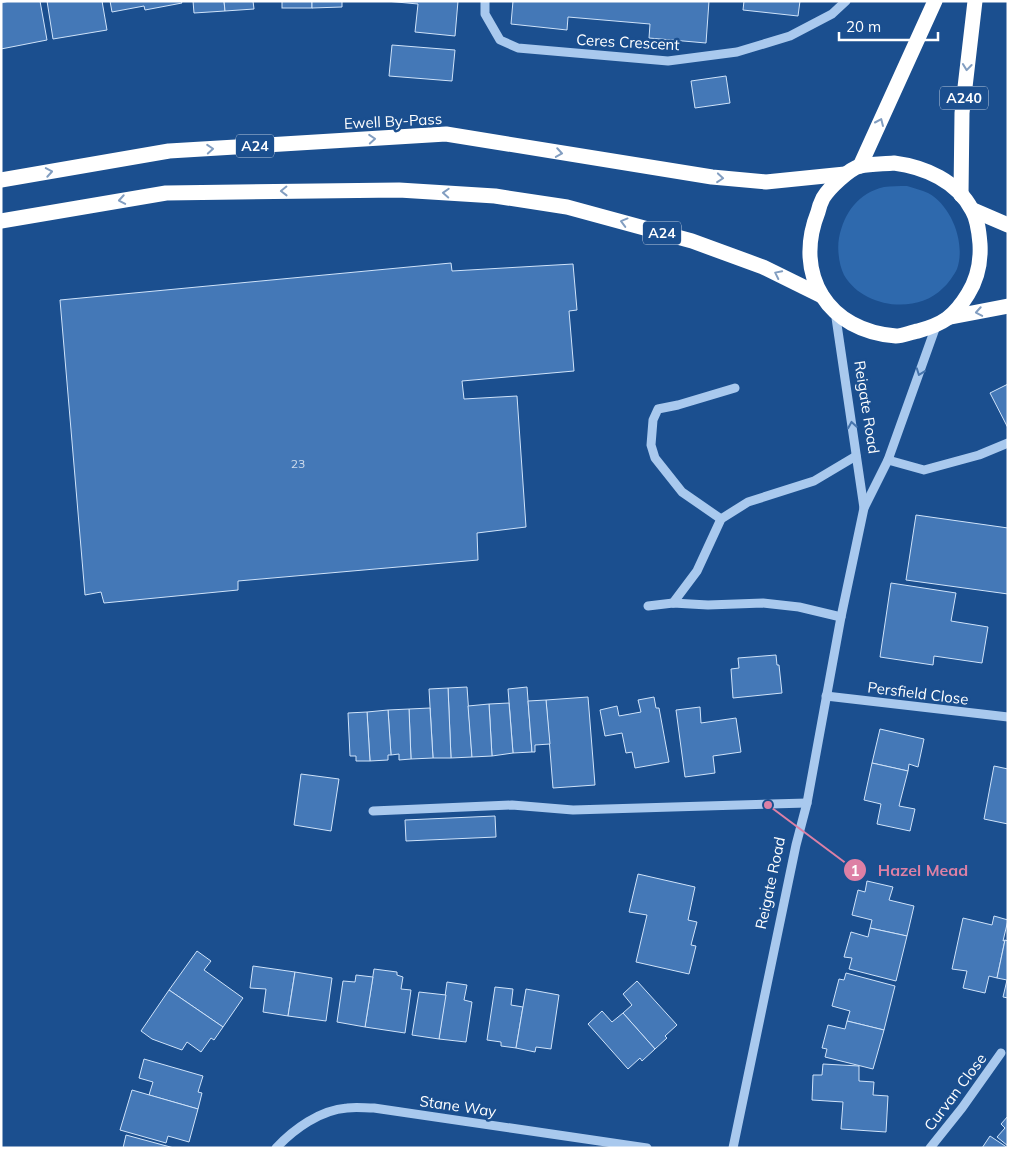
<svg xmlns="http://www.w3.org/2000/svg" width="1009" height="1149" font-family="Mulish,sans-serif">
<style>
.green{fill:#2e69ad}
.building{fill:#4478b7;stroke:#cfe3fa}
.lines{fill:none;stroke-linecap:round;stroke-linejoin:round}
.minor{stroke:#a9c9ee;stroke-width:9}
.highway{stroke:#fff;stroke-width:15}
.oneway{stroke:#829ec1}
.oneway2{stroke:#4674ac}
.labels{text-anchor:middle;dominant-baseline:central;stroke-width:5;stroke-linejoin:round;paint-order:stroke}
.number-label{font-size:12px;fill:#d0dded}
.shield{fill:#1b4f8f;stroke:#bbcadd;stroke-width:1}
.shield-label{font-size:14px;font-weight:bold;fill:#fff}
.street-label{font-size:15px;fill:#fff;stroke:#1b4f8f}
.leader{fill:none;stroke:#dd80a5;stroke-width:2}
.callout-dot{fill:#dd80a5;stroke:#1b4f8f;stroke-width:2}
.mark-label{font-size:15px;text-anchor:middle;font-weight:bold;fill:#fff}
.callout-label{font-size:16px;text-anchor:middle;font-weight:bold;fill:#dd80a5;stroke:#1b4f8f;stroke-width:5;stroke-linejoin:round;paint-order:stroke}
</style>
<rect width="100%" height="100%" fill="#1b4f8f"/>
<path class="green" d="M907,186C913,188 922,190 928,193C952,206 966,244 957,269C954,275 948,284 943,288C917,315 863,308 844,275C839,265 837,249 839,238C844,213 858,193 884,187C891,186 899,186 907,186Z"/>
<g class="building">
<path d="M9,1H40L47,40L1,49V3Z"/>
<path d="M47,1H102L107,30L53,39Z"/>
<path d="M110,1H181L182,3L145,10L144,6L112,12Z"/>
<path d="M193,1H224L225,11L194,13Z"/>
<path d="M224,1H253L254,9L225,11Z"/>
<rect x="282" y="1" width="30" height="7"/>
<path d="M312,1H342V7L312,8Z"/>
<path d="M386,1H458L455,36L415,32L418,4Z"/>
<path d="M513,1H709L706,43L649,38L650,24L568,17L567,30L511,24Z"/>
<path d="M744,1H800L798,16L743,10Z"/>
<path d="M392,45L455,50L452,81L389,76Z"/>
<path d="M726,76L730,103L695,108L691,81Z"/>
<path d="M451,263L452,271L573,264L577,310L569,311L574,371L462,381L464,399L517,396L526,527L477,533L478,560L238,581V590L104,603L101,592L85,595L60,300Z"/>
<path d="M1008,384V428L990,393Z"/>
<path d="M916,515L1008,528V594L906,580Z"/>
<path d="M891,583L956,593L951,621L988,627L982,663L934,656L933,665L880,657Z"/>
<path d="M776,655L777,665H779L782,693L733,698L731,669L739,668L738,658Z"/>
<path d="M467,687L472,757L451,758L448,688Z"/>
<path d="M527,687L532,752L513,753L508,689Z"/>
<path d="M448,688L451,758H433L429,689Z"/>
<path d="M588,697L595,785L553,788L546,700Z"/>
<path d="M654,697L656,708H659L669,762L635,768L632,752L626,753L622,733L605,736L600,710L617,706L619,716L641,712L638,700Z"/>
<path d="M546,700L550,744L535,745V752H532L528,701Z"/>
<path d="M509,703L513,753L492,756L489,704Z"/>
<path d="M489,704L492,756L472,757L468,706Z"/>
<path d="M700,707L701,723L736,718L741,752L713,756L715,773L685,777L676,710Z"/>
<path d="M430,708L433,758L411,759L409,709Z"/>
<path d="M409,709L411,759L399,760V754L391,755L388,710Z"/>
<path d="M388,710L391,755H388V760L370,761L367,712Z"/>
<path d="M367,712L370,761H356V756H350L348,713Z"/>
<path d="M880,729L924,739L918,767L909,764L908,771L872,763Z"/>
<path d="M872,763L908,771L899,806L915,809L910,831L877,824L881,804L864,800Z"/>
<path d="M994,766L1008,769V824L984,819Z"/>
<path d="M301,774L339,779L331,831L294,825Z"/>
<path d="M495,816L496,837L406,841L405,820Z"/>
<path d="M638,874L695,887L688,920L697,922L691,945L696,946L689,974L636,962L647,915L629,912Z"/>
<path d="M867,881L893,887L889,900L914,906L907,936L870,928L872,920L852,915L858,890L865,892Z"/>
<path d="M994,916L1008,920L1003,941L1005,940L997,978L989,976L985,993L963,988L967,971L952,969L963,918L992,925Z"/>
<path d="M870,928L907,936L896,981L849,969L852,958L844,957L851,932L868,937Z"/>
<path d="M1005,940L1008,941V998L1003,997L1007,980L997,978Z"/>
<path d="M197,951L211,961L204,970L243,998L223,1027L169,990Z"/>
<path d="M253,966L295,972L288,1016L263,1012L266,989L250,988Z"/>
<path d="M374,969L397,972V975L403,977L401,989L411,990L405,1033L365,1027Z"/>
<path d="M295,972L332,978L326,1021L288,1016Z"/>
<path d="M846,973L895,986L884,1030L847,1021L850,1011L832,1006L839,979L844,980Z"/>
<path d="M356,975L373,977L365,1027L337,1022L343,981L355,982Z"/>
<path d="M637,981L677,1025L665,1036L667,1038L655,1049L623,1013L632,1005L623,994Z"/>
<path d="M447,982L467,985L464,1000L472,1002L466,1042L439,1039Z"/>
<path d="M495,987L513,989L511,1005L523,1007L516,1048L501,1046V1042L487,1040Z"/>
<path d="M526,989L559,995L551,1049L536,1047L535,1052L516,1048Z"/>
<path d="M169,990L223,1027L214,1040L211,1038L201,1052L187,1042L182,1050L152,1039L141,1031Z"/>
<path d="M419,992L446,995L439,1039L412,1035Z"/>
<path d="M602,1011L612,1022L623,1013L655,1049L642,1061L640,1058L628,1069L588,1024Z"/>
<path d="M847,1021L884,1030L873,1069L825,1057L827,1049L822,1048L828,1025L845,1029Z"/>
<path d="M144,1059L203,1076L198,1092L202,1093L198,1109L149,1095L153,1082L139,1078Z"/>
<path d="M823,1064L859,1066V1081L874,1082L873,1095L888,1096L886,1132L841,1129L843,1102L812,1100L813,1075H822Z"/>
<path d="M132,1090L198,1109L189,1142L168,1136L166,1143L120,1130Z"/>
<path d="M1008,1116V1146L997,1137L1005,1128L1001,1124Z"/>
<path d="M126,1135L174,1148H123Z"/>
<path d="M990,1136L1008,1148H982Z"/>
</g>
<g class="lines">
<g class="minor">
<path d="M485,1V14L500,40L518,48L668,61L737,52L790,36L832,14L846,1"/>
<path d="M835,311L864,508"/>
<path d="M888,460L924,470L979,455L1008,443"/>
<path d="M721,519L682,492L655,458L651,445L653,420L658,409L678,405L735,388"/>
<path d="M673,603L697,571L721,519L748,502L814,481L856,456"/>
<path d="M648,606L673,603L708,605L763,603L799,607L841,617"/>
<path d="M826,696L1008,717"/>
<path d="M373,811L512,805L573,810L807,803"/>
<path d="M276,1148C294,1129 320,1110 347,1108C356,1107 365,1108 374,1108L647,1148"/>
<path d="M733,1148L796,845L807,803L841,617L864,508L888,460L936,326"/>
<path d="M930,1148L962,1108L1001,1053"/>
</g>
<g class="highway">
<path d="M894,163C925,167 957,181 972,210C978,220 979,233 980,244C981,262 978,278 968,294C954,317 943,324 918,331C911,332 903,336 896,336C828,331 793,275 818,212C819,207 821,202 823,198C829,188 849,169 860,166C871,164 884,164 894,163Z"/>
<path d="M860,166L935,1"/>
<path d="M1,180L169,151L446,134L712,177L766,182L845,174"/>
<path d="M961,195L962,113L975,1"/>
<path d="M973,210L1008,225"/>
<path d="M1,221L166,193L399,190L495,196L567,207L692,241L763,267L822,296"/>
<path d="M951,317L1008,306"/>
</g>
</g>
<defs><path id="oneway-chevron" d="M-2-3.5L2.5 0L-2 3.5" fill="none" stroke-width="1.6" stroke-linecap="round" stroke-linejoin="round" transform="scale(1.25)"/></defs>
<g class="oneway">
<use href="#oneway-chevron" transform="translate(967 67) rotate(96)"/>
<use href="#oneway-chevron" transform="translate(880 122) rotate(-66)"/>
<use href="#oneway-chevron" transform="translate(372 139) rotate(-4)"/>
<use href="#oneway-chevron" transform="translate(210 149) rotate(-4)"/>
<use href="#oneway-chevron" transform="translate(559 153) rotate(9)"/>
<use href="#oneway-chevron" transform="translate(49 172) rotate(-10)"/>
<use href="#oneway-chevron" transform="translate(720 178) rotate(5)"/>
<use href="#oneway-chevron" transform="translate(284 191) rotate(179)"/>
<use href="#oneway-chevron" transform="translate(446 193) rotate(-177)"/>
<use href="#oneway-chevron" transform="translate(122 200) rotate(170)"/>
<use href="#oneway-chevron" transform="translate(624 222) rotate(-165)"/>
<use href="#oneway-chevron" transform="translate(778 274) rotate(-154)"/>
<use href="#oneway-chevron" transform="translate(979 312) rotate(170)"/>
</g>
<g class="oneway2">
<use href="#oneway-chevron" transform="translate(920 372) rotate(110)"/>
<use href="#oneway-chevron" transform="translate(852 425) rotate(-99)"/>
</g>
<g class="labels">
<g class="number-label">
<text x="298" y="463">23</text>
</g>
<g class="shield">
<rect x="940" y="86.5" width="48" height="23" rx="4"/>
<rect x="236" y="134.5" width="38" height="23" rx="4"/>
<rect x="643" y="221.5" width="38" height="23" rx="4"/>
</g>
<g class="shield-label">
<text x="964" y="98">A240</text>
<text x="255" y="146">A24</text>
<text x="662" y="233">A24</text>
</g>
<g class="street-label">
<text transform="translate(628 42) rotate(3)">Ceres Crescent</text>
<text transform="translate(393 121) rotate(-3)">Ewell By-Pass</text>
<text transform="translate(867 407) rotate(81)">Reigate Road</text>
<text transform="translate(918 693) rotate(7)">Persfield Close</text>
<text transform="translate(770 883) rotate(-78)">Reigate Road</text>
<text transform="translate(955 1092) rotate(-53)">Curvan Close</text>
<text transform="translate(458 1106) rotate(8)">Stane Way</text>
</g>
</g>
<path class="leader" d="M768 805L855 870"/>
<g class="callout-dot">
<circle cx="768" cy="805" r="5"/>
<circle cx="855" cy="870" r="12"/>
</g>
<g class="mark-label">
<text x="855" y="876">1</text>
</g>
<g class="callout-label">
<text x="923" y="876">Hazel Mead</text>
</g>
<rect width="1009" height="1149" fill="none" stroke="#ffffff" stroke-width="5"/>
<path d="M839 32v8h99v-8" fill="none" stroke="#ffffff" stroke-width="2.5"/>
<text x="846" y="32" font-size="15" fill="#ffffff" stroke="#1b4f8f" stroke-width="4" paint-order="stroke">20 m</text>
</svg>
